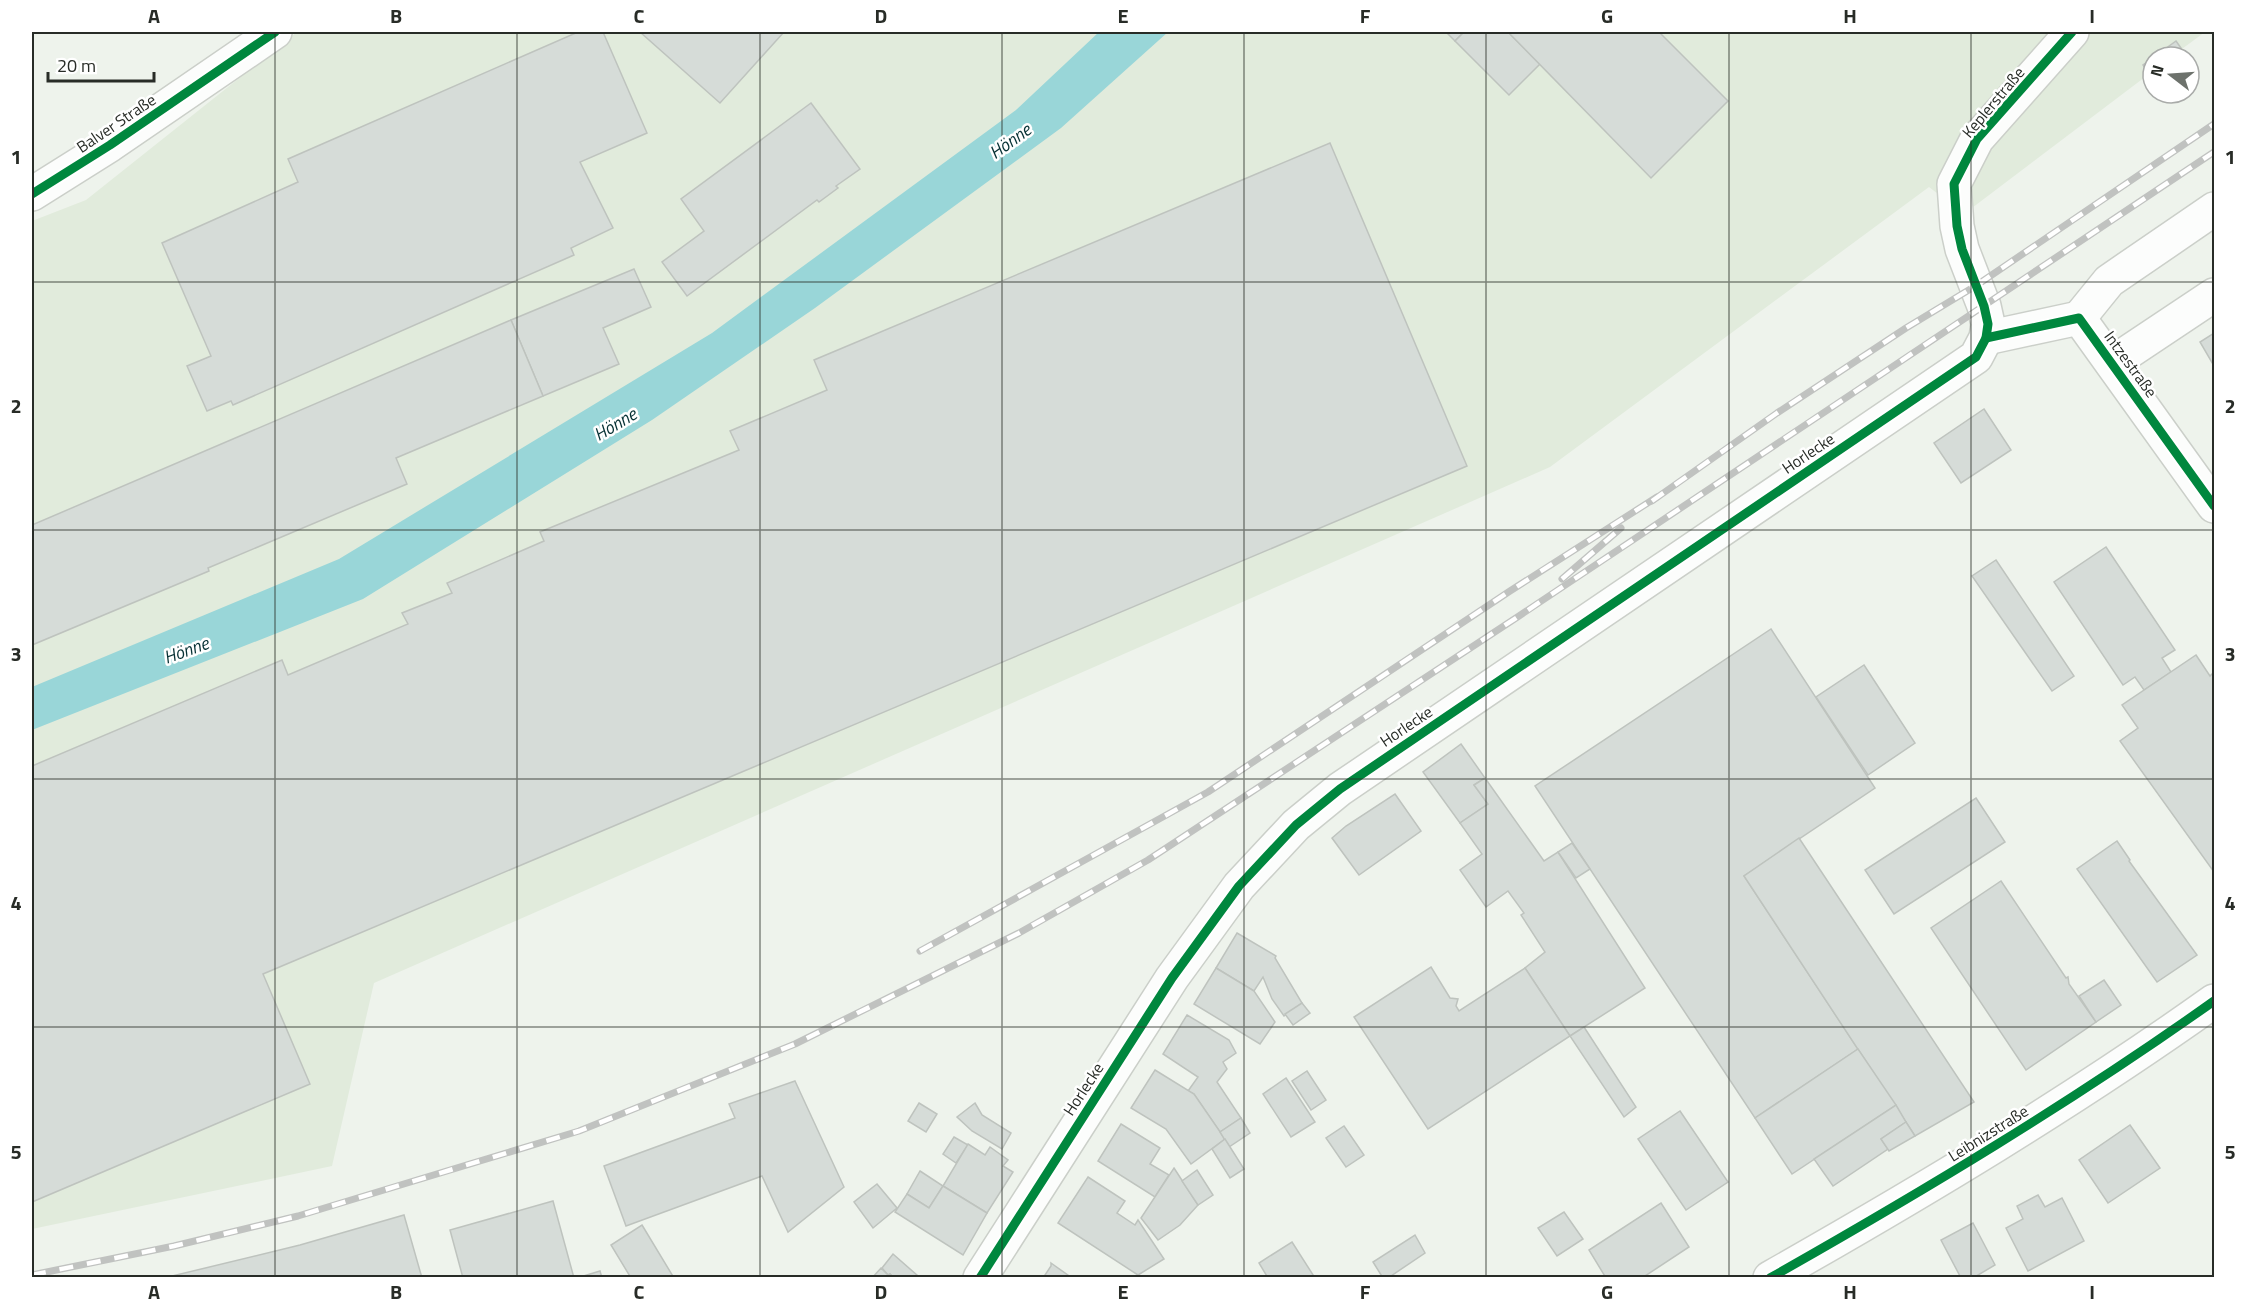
<svg xmlns="http://www.w3.org/2000/svg" width="2246" height="1309" font-family="'Titillium Web',sans-serif">
<style>
.built{fill:#e1ebdc}
.water{fill:#99d6d8}
.building{fill:#d6dcd8;stroke:#bec3be;stroke-width:1.5}
.lines{fill:none;stroke-linecap:round;stroke-linejoin:round}
.minor-casing{stroke:#cbcfc9;stroke-width:36}
.minor{stroke:#fcfdfc;stroke-width:33}
.rail-casing{stroke:#c0c2c0;stroke-width:7}
.rail{stroke:#fff;stroke-width:4.5;stroke-dasharray:14;stroke-linecap:butt}
.cycleway-casing{stroke:#fff;stroke-width:13}
.cycleway{stroke:#00873e;stroke-width:9}
.grid{fill:none;stroke:#282c27;stroke-width:1.5;stroke-opacity:0.55}
.labels{text-anchor:middle;dominant-baseline:central;stroke-width:5;stroke-linejoin:round;paint-order:stroke}
.street-label{font-size:16px;fill:#282c27;stroke:#fff}
.water-label{font-size:18px;font-style:italic;fill:#063134;stroke:#fff}
.neatline{fill:none;stroke:#282c27;stroke-width:2}
.grid-label{font-size:20px;text-anchor:middle;font-weight:bold;fill:#282c27}
</style>
<rect width="100%" height="100%" fill="#eef3ec"/>
<path class="built" d="M297,32H2205L2171,57H2153V71L1964,214L1929,187L1550,467L374,983L332,1166L32,1229V221L86,200Z"/>
<path class="water" d="M1099,32H1168L1061,128L815,308L652,420L363,599L32,730V687L339,559L712,333L1016,110Z"/>
<g class="building">
<path d="M578,32H603L647,133L580,162L613,228L571,248L574,255L233,405L231,401L207,411L187,366L211,356L162,243L298,182L288,159Z"/>
<path d="M640,32H784L720,103Z"/>
<path d="M1446,32H1464L1455,41Z"/>
<path d="M1464,32H1508L1540,64L1509,95L1455,41Z"/>
<path d="M1508,32H1659L1728,101L1651,178Z"/>
<path d="M2176,41L2181,48L2176,51L2180,57H2154Z"/>
<path d="M2153,58V70L2151,68L2147,71L2143,65Z"/>
<path d="M811,103L860,169L836,186L838,188L819,202L817,200L687,296L662,262L704,231L681,199Z"/>
<path d="M1330,143L1467,466L263,974L310,1084L32,1202V766L282,660L288,675L408,624L402,613L452,593L447,583L544,541L540,532L739,450L730,431L827,390L814,360Z"/>
<path d="M634,269L651,307L603,328L619,364L543,396L511,320Z"/>
<path d="M511,320L543,396L396,458L407,484L208,568L209,571L32,645V525Z"/>
<path d="M2214,333V366L2200,342Z"/>
<path d="M1984,409L2011,450L1961,483L1934,443Z"/>
<path d="M2106,547L2175,650L2162,658L2171,672L2144,690L2135,677L2123,685L2054,582Z"/>
<path d="M1996,560L2074,676L2052,691L1972,576Z"/>
<path d="M1771,629L1875,788L1744,876L1858,1049L1755,1118L1535,786Z"/>
<path d="M2196,655L2210,676L2214,672V872L2120,741L2138,728L2122,705Z"/>
<path d="M1864,665L1915,743L1868,775L1816,697Z"/>
<path d="M1461,744L1485,778L1474,785L1488,804L1460,823L1423,772Z"/>
<path d="M1485,778L1544,861L1558,852L1645,988L1570,1036L1525,968L1545,952L1521,915L1524,913L1508,891L1486,907L1460,870L1482,854L1460,823L1488,804L1474,785Z"/>
<path d="M1395,794L1421,831L1359,875L1332,838L1346,826Z"/>
<path d="M1976,798L2005,842L1894,914L1865,870Z"/>
<path d="M1799,838L1974,1102L1915,1136L1744,876Z"/>
<path d="M2117,841L2130,860L2129,861L2197,955L2157,982L2077,869Z"/>
<path d="M1572,843L1590,869L1576,878L1558,852Z"/>
<path d="M2001,881L2066,978L2068,977L2069,984L2096,1022L2026,1070L1931,928Z"/>
<path d="M1237,933L1276,956L1275,958L1302,1003L1284,1016L1272,999L1263,977L1254,991L1216,968Z"/>
<path d="M1431,967L1450,998L1458,999L1456,1006L1459,1011L1525,968L1570,1036L1428,1129L1354,1017Z"/>
<path d="M1216,968L1254,991L1275,1022L1260,1044L1194,1004Z"/>
<path d="M2104,980L2121,1005L2096,1022L2079,996Z"/>
<path d="M1302,1003L1310,1013L1293,1025L1285,1014Z"/>
<path d="M1187,1015L1229,1040L1236,1053L1223,1062L1227,1069L1217,1082L1241,1118L1220,1132L1194,1094L1188,1091L1198,1077L1163,1054Z"/>
<path d="M1584,1027L1636,1107L1624,1117L1570,1036Z"/>
<path d="M1858,1049L1896,1105L1792,1174L1755,1118Z"/>
<path d="M1155,1070L1194,1094L1225,1139L1191,1164L1166,1129L1131,1108Z"/>
<path d="M1307,1071L1326,1100L1311,1110L1292,1081Z"/>
<path d="M1286,1078L1315,1122L1291,1137L1263,1094Z"/>
<path d="M795,1081L844,1187L788,1232L762,1176L626,1226L604,1166L735,1118L729,1104Z"/>
<path d="M919,1103L937,1114L926,1132L908,1121Z"/>
<path d="M975,1103L982,1115L1011,1133L1002,1149L972,1131L957,1117Z"/>
<path d="M1896,1105L1906,1122L1881,1139L1888,1149L1833,1186L1814,1159Z"/>
<path d="M1680,1111L1728,1182L1686,1210L1638,1139Z"/>
<path d="M1241,1118L1250,1133L1229,1147L1220,1132Z"/>
<path d="M1906,1122L1915,1136L1889,1151L1881,1139Z"/>
<path d="M1121,1124L1160,1148L1150,1164L1169,1175L1155,1197L1098,1161Z"/>
<path d="M2130,1125L2160,1168L2108,1203L2079,1160Z"/>
<path d="M1344,1126L1364,1155L1346,1167L1326,1138Z"/>
<path d="M954,1137L968,1145L956,1163L943,1154Z"/>
<path d="M1225,1139L1244,1169L1230,1178L1212,1149Z"/>
<path d="M968,1144L985,1155L990,1147L1008,1160L1003,1166L1013,1172L987,1213L943,1186Z"/>
<path d="M1174,1168L1198,1205L1180,1225L1158,1240L1141,1218Z"/>
<path d="M1197,1170L1213,1195L1198,1205L1182,1181Z"/>
<path d="M920,1171L943,1186L929,1208L907,1194Z"/>
<path d="M1088,1177L1125,1201L1117,1213L1135,1225L1138,1220L1164,1259L1138,1275L1058,1223Z"/>
<path d="M877,1184L897,1208L873,1228L854,1202Z"/>
<path d="M943,1186L987,1213L963,1255L895,1212L907,1194L929,1208Z"/>
<path d="M2038,1195L2045,1207L2062,1198L2084,1241L2028,1271L2006,1228L2023,1219L2017,1206Z"/>
<path d="M553,1201L574,1278H463L450,1230Z"/>
<path d="M1661,1203L1689,1247L1642,1278H1606L1589,1250Z"/>
<path d="M1564,1212L1583,1239L1557,1256L1538,1228Z"/>
<path d="M404,1215L422,1278H164L300,1245Z"/>
<path d="M1973,1223L1995,1265L1973,1278H1961L1941,1240Z"/>
<path d="M642,1225L674,1278H631L611,1245Z"/>
<path d="M1415,1235L1425,1253L1388,1278H1383L1373,1262Z"/>
<path d="M1292,1242L1315,1278H1268L1259,1263Z"/>
<path d="M893,1254L918,1276L917,1278H894L890,1274L888,1275L882,1268Z"/>
<path d="M1051,1263L1072,1278H1043L1051,1266Z"/>
<path d="M881,1268L888,1275L890,1274L894,1278H872Z"/>
<path d="M600,1271L602,1278H577Z"/>
</g>
<g class="lines">
<defs>
<g id="minor">
<path d="M32,194L110,145L275,32"/>
<path d="M2079,318L2109,281L2214,209"/>
<path d="M1986,338L2079,318L2214,506"/>
<path d="M2112,363L2214,295"/>
<path d="M980,1278L1172,978L1239,886L1296,825L1340,789L1976,357L1986,338L1988,324L1984,306L1962,249L1957,226L1954,184L1977,139L2072,32"/>
<path d="M1770,1278C1922,1192 2072,1102 2214,1001"/>
</g>
</defs>
<use href="#minor" class="minor-casing"/>
<use href="#minor" class="minor"/>
<defs>
<g id="rail">
<path d="M1652,501L1777,413L1906,328L1977,285L2214,124"/>
<path d="M1562,579L1621,528"/>
<path d="M920,951L1208,792L1510,591L1657,497"/>
<path d="M32,1275L174,1246L298,1216L579,1131L795,1044L1019,933L1148,860L1519,616L2214,152"/>
</g>
</defs>
<use href="#rail" class="rail-casing"/>
<use href="#rail" class="rail"/>
<defs>
<g id="cycleway">
<path d="M32,194L110,145L275,32"/>
<path d="M1986,338L2079,318L2214,506"/>
<path d="M980,1278L1172,978L1239,886L1296,825L1340,789L1976,357L1986,338L1988,324L1984,306L1962,249L1957,226L1954,184L1977,139L2072,32"/>
<path d="M1770,1278C1922,1192 2072,1102 2214,1001"/>
</g>
</defs>
<use href="#cycleway" class="cycleway-casing"/>
<use href="#cycleway" class="cycleway"/>
</g>
<path class="grid" d="M275,32V1278M517,32V1278M760,32V1278M1002,32V1278M1244,32V1278M1486,32V1278M1729,32V1278M1971,32V1278M32,282H2214M32,530H2214M32,779H2214M32,1027H2214"/>
<g class="labels">
<g class="street-label">
<text transform="translate(1993 102) rotate(-50)">Keplerstraße</text>
<text transform="translate(116 123) rotate(-34)">Balver Straße</text>
<text transform="translate(2131 364) rotate(54)">Intzestraße</text>
<text transform="translate(1808 453) rotate(-34)">Horlecke</text>
<text transform="translate(1406 726) rotate(-34)">Horlecke</text>
<text transform="translate(1083 1089) rotate(-57)">Horlecke</text>
<text transform="translate(1988 1133) rotate(-32)">Leibnizstraße</text>
</g>
<g class="water-label">
<text transform="translate(1010 141) rotate(-36)">Hönne</text>
<text transform="translate(615 424) rotate(-31)">Hönne</text>
<text transform="translate(186 650) rotate(-20)">Hönne</text>
</g>
</g>
<rect width="2246" height="1309" fill="none" stroke="#ffffff" stroke-width="66"/>
<g transform="translate(2171 75) rotate(287)"><circle r="28" fill="#ffffff" stroke="#a9aba9" stroke-width="1.5"/>
<path d="M0-4.5L10 22L0 15L-10 22Z" fill="#6d726c"/>
<text y="-9" font-size="16" font-weight="bold" text-anchor="middle" fill="#282c27">N</text>
</g>
<path d="M48 72v9h106v-9" fill="none" stroke="#282c27" stroke-width="3"/>
<text x="57" y="72" font-size="18" fill="#282c27" stroke="#ffffff" stroke-width="4.5" paint-order="stroke">20 m</text>
<rect x="33" y="33" width="2180" height="1243" class="neatline"/>
<g class="grid-label">
<text x="154" y="23">A</text>
<text x="396" y="23">B</text>
<text x="639" y="23">C</text>
<text x="881" y="23">D</text>
<text x="1123" y="23">E</text>
<text x="1365" y="23">F</text>
<text x="1607" y="23">G</text>
<text x="1850" y="23">H</text>
<text x="2092" y="23">I</text>
<text x="16" y="164">1</text>
<text x="2230" y="164">1</text>
<text x="16" y="413">2</text>
<text x="2230" y="413">2</text>
<text x="16" y="661">3</text>
<text x="2230" y="661">3</text>
<text x="16" y="910">4</text>
<text x="2230" y="910">4</text>
<text x="16" y="1159">5</text>
<text x="2230" y="1159">5</text>
<text x="154" y="1299">A</text>
<text x="396" y="1299">B</text>
<text x="639" y="1299">C</text>
<text x="881" y="1299">D</text>
<text x="1123" y="1299">E</text>
<text x="1365" y="1299">F</text>
<text x="1607" y="1299">G</text>
<text x="1850" y="1299">H</text>
<text x="2092" y="1299">I</text>
</g>
</svg>
